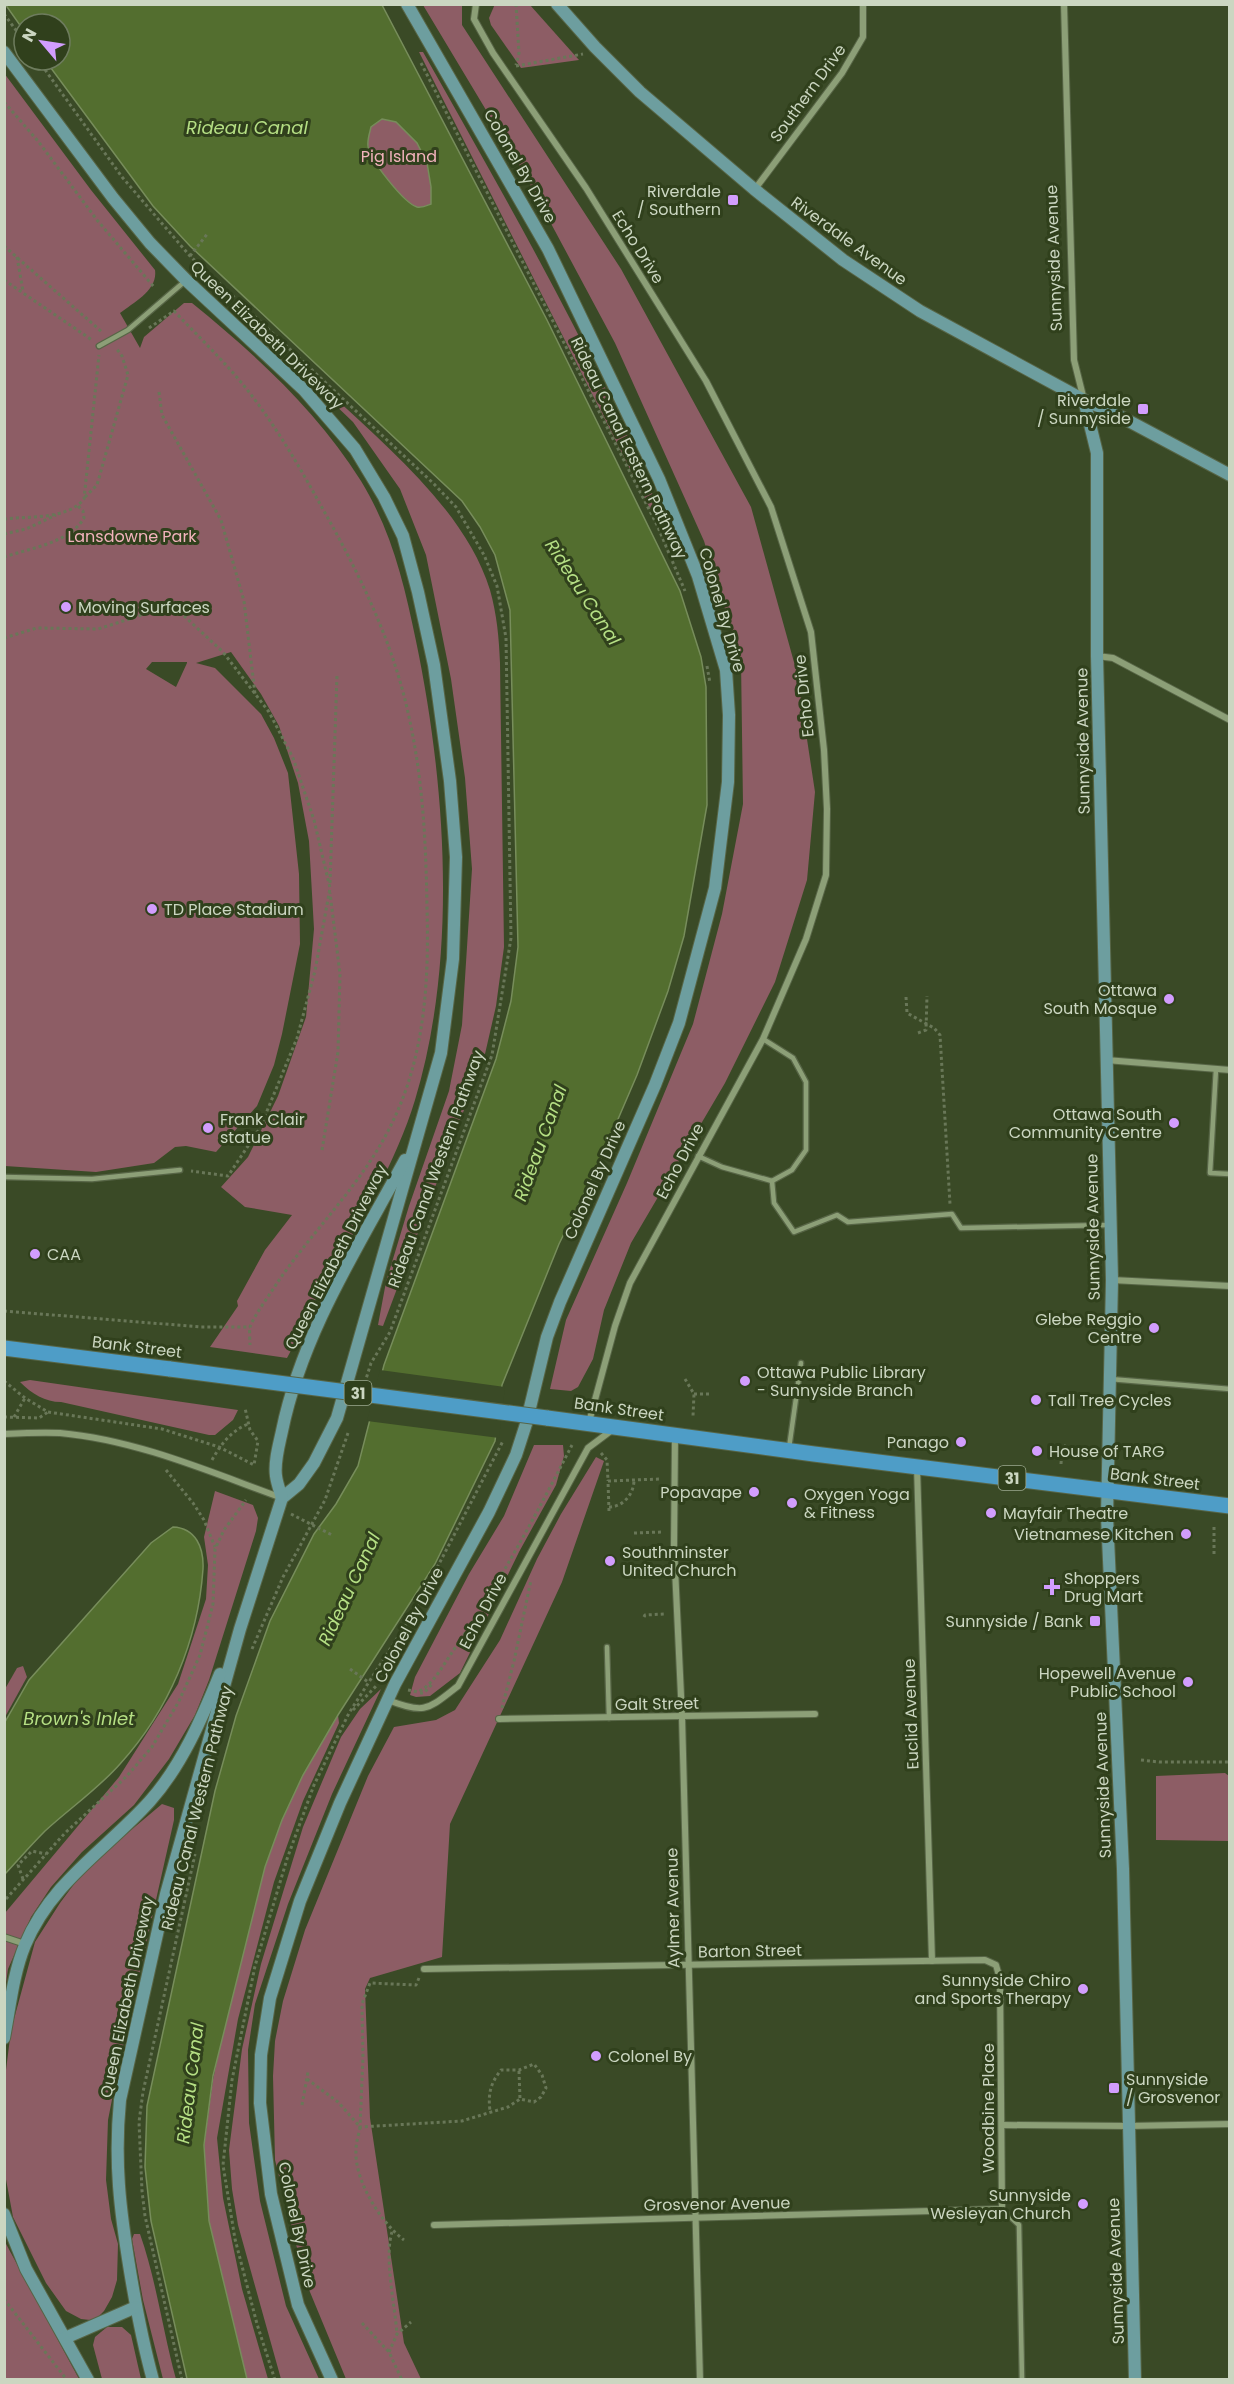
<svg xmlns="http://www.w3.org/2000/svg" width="1234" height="2384" font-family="Poppins,sans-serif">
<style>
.green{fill:#8d5d65;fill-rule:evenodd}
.water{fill:#536e2f;stroke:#778d5b;stroke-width:1.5;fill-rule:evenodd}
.pier{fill:#3a4a26}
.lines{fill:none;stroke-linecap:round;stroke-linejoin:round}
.lane-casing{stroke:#576546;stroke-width:7}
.street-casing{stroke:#576546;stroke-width:8}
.secondary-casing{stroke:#576546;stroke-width:14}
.primary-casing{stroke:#576546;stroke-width:17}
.path{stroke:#697758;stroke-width:3;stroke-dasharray:3 3;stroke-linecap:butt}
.lane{stroke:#8c9f77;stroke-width:4.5}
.street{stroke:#8c9f77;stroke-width:6}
.secondary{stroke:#6d9e9f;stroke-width:12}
.primary{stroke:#4e9dc7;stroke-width:15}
.primary-bridge-casing{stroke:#576546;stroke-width:17;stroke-linecap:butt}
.primary-bridge{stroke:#4e9dc7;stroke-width:15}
.poi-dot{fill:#d29dfd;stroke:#30401c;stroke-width:2}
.labels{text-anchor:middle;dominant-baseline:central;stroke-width:6;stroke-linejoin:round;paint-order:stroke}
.shield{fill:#30401c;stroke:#9ca990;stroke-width:1.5}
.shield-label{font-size:15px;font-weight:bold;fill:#cbd6c1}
.street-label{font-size:16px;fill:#cbd6c1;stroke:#30401c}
.park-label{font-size:16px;fill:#f3b3bd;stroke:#30401c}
.poi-label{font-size:16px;fill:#cbd6c1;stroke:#30401c;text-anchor:start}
.water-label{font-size:18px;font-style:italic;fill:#b5df84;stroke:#30401c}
</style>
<rect width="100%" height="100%" fill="#3a4a26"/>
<g class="green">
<path d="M495,4L530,5L579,60L521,68L491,25L489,18Z"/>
<path d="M423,5H462V25L621,269L751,507L797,673L815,792L807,880L775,982L725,1083L631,1243L604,1310L593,1359L578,1387L571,1391L550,1389L566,1320L627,1183L693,1024L722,914L743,804L741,661L704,541L615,343L525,175Z"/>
<path d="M419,52H423C487,165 552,279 609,396C631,440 649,487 669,533L670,540H666Z"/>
<path d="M4,73L91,190L155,270C158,290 134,302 120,313L140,348L144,337L184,303H192C255,354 317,411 361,481C392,532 404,583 416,641C446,785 458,958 415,1100C392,1175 347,1242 310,1310C301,1325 296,1342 287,1358L210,1347L238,1306L237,1301L265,1250L292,1215L245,1207L221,1187L248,1157L278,1096L306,1017L314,929L309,841L298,783L279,726L261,694L231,652L196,663L215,668L261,714L274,738L288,773L299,874L300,944L282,1034L274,1065L257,1106L216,1152L186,1146L175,1147L154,1163L96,1172L5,1166ZM152,662H187V663L176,687L146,669Z"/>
<path d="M382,119L396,122L417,143L427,163L431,187V204C426,206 423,208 417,207C404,203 369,159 368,145C367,140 370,132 371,127Z"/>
<path d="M332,395C389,449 466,512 490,590C497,615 499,638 500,663L504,947L496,1006L485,1054L383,1326L378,1325L386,1282L409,1206L449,1091L462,1025L472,869L465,778L451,679L426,555L400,489L353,422L329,399Z"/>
<path d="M30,1380L238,1410L233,1420L215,1435H209L61,1402C45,1402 32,1394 20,1382Z"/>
<path d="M534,1445H563L564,1456L556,1485L519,1552L460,1673L430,1696L416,1697L410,1695L415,1677L469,1574L504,1516Z"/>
<path d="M596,1457L604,1461L562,1582L450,1824L442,1957L370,1978L365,1989L370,2118L404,2343L421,2379H346L305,2280L275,2160L273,2076L275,2041L283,2001L305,1930L368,1776L394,1727L436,1720L455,1710L500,1640L537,1559L561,1514Z"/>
<path d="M215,1491L253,1505L258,1518L256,1531L209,1680L195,1715L169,1759L134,1805L82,1852L51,1887L31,1917L8,1969L5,1990V1913L119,1777L178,1684L206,1599L208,1565L204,1537Z"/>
<path d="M23,1666L27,1677L5,1717V1689L17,1668Z"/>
<path d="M381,1689L332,1794L288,1904L255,2004L248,2050L249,2123L260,2201L286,2306L319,2379H281L238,2225L232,2189L229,2150L242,2049L261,1964L303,1827L341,1737L360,1709Z"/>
<path d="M338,1715L339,1723L303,1801L274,1882L238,2019L217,2138L223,2198L242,2289L268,2379L247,2380L209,2221L204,2145L213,2080L227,2012L265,1867L282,1820L303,1775Z"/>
<path d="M1225,1773L1229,1776V1841L1156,1840V1776Z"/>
<path d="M162,1804L174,1808V1820L119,2064L108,2120L106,2180L111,2219L118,2244L117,2280L112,2297L104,2311L98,2317L90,2320L81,2319L66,2311L46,2283L13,2217L5,2174L4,2086L11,2030L35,1942L60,1903L86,1868Z"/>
<path d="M134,2234H140C156,2279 163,2332 176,2379H163L143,2300L132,2239Z"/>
<path d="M4,2242H5L79,2379H5Z"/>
<path d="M107,2327H122L131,2335L141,2379H102L93,2345L95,2337Z"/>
</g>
<g class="water">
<path d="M5,4L382,5L547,320L680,591L701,657L706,687L707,805L684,936L668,991L637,1075L600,1161L559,1244L502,1385L495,1441L435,1564L338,1715L303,1775L282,1820L265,1867L213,2076L204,2145L209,2221L247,2379H187L151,2221L145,2167L147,2106L215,1791L236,1716L270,1621L314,1534L336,1504L358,1466L384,1365L496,1059L511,1001L518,947L510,610L495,555L480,527L462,501L190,246L153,206L45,60H60V24H24V31ZM382,119L396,122L417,143L427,163L431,187V204C426,206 422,208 417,207C404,203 369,159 368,146C367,140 370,132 371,127Z"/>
<path d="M173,1527C196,1528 204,1548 203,1569C198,1641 169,1710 120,1764C98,1789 70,1808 45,1831C31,1845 18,1860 5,1874V1722L29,1680L151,1543Z"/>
</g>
<path class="pier" d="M380,1370L505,1387L499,1438L367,1421Z"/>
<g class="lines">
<defs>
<g id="lane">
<path d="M99,346L128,330L184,282"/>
<path d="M1216,1069L1210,1173L1230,1174"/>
<path d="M698,1156L722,1167L772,1181L792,1170L806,1150V1082L793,1058L763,1039"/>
<path d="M4,1177L92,1179L180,1170"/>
<path d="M772,1181L774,1203L794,1232L837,1215L848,1222L952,1214L961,1228L1109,1225"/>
<path d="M1110,1379L1230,1389"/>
<path d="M789,1448L801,1363"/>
<path d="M607,1647L609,1718"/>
<path d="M1002,2209L1019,2225L1022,2380"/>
</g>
<g id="street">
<path d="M476,4L474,19L493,53L586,188L706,381L771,507L811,632L824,750L827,809L826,875L806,939L763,1039L630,1283L615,1326L589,1422"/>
<path d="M1064,4L1074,360L1084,400"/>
<path d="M755,189L842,73L863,37V4"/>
<path d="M1097,656L1113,658L1230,720"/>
<path d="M1106,1060L1230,1070"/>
<path d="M1112,1280L1230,1286"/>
<path d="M4,1434C23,1433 42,1432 60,1433C137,1440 210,1472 282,1498"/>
<path d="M675,1436L674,1547L682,1717L700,2380"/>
<path d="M917,1467L932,1961"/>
<path d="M388,1700C426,1715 428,1709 458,1686L588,1448L612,1430"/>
<path d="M499,1719L815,1714"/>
<path d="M4,1937L25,1944"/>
<path d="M424,1969L985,1960L996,1965L1000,1979L1002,2209L434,2225"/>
<path d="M1002,2125L1128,2126L1230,2124"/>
</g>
<g id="secondary">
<path d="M557,4L595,47L640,92L754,189L843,260L920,311L1084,400L1110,411L1230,475"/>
<path d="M4,52L113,198L150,243L186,280L304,390L355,449L384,497L403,536L418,592L434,665L450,781L456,857L453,959L441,1053L337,1418L314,1463L299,1484L282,1498L240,1629L166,1894L120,2100C114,2162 120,2210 130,2271C136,2307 143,2344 153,2380"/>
<path d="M1084,400L1097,453V656L1112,1280L1107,1516L1123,1869L1135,2380"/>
<path d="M282,1498C280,1491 277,1484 276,1476C274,1462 279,1445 282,1431C302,1333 358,1247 405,1160"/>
<path d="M4,2038C10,2007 13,1974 25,1945C51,1882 107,1849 150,1801C182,1765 202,1718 220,1674"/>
<path d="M4,2214L26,2269L88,2380"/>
<path d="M65,2338L136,2307"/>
<path d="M332,2380L298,2305L271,2194L260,2103L261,2055L270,1998L300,1901L340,1803L395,1684L489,1512L516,1455L526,1424L547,1337L560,1302L655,1085L679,1023L715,888L728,782L729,715L726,670L698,576L659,479L548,249L407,4"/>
</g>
<g id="primary">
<path d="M4,1348L170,1369"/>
<path d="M547,1418L814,1454L1230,1506"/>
</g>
</defs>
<use href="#lane" class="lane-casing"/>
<use href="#street" class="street-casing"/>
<use href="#secondary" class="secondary-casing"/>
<use href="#primary" class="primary-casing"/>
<g class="path">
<path d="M516,4L519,53L516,65"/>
<path d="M4,14L24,41"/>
<path d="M38,60L122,177L190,256L433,483L456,507L484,555L497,586L506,638L511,938L492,1055L390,1332L371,1363L366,1379"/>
<path d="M421,63L657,525L685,591"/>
<path d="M516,66L583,54"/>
<path d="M4,102L38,141L97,220L154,287"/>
<path d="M4,246L102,332"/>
<path d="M190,256L208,233"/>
<path d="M17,257L23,291"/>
<path d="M4,280L92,340"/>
<path d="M149,328L174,311C198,336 223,360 245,387C274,423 298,464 320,504C358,571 393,641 409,717C423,780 426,843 427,908C429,981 425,1056 392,1123C364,1182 314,1229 277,1283C271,1293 253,1317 250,1327C249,1332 250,1340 250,1345"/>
<path d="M159,392L162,415L221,520L244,601L255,694"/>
<path d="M85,497L97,485L128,375L122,356L116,348"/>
<path d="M4,519C29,516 67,520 84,499L99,355"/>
<path d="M4,534L26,529L56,515"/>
<path d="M4,557C31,548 69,543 84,518L83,511L78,506"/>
<path d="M4,638L37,628L98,629L145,614L169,602L223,652L269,712L293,758L314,820L330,888L315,971L297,1038L260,1128L228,1176L191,1171"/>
<path d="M707,666L710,683"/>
<path d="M330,883L337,675"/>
<path d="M906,997L907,1013L934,1028L940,1035L950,1204"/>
<path d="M918,1033L926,1030L927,996"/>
<path d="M322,1150L338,1052L340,974L330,893"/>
<path d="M4,1311L201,1327H250"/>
<path d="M685,1379L694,1394L693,1416"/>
<path d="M4,1381L25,1398L48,1412L162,1429L219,1447L254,1465L258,1441L250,1430L245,1408"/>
<path d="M694,1394H711"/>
<path d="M4,1417L39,1418L48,1412"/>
<path d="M14,1417L25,1398"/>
<path d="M601,1453L607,1460L608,1481"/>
<path d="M212,1460C221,1444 231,1431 248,1424"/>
<path d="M1061,1464L1062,1450L1066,1445"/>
<path d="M166,1470L193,1503L204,1520L215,1547"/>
<path d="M609,1507C623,1507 634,1494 634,1480"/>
<path d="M609,1511L608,1481L660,1479"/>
<path d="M291,1514L332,1535"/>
<path d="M1214,1527V1556"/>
<path d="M634,1533L662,1532"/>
<path d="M644,1617L645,1615L664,1614"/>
<path d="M252,1649L283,1577L325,1500L348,1433"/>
<path d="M390,1658L395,1644"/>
<path d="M350,1669L368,1682"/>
<path d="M408,1690L418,1692C434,1684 443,1665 453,1651C498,1586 536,1515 572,1445"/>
<path d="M420,1693H424L433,1683"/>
<path d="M502,1708L514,1661L531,1580"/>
<path d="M353,1710L378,1684"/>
<path d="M1141,1760L1159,1762H1230"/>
<path d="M23,1879L18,1865L32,1851L46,1854"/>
<path d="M6,1899L65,1833L126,1777L152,1747L179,1701L200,1655L213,1604L215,1549L224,1530L246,1500"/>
<path d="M419,1978L416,1985L370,1983L362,2004L363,2057L360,2127L462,2121L508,2107L520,2099L534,2102L541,2097L546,2088L542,2075L534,2064L519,2070H501C490,2084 488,2094 490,2111"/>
<path d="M519,2071L520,2099"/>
<path d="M307,2079L338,2102L360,2127C359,2134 356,2142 356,2150C354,2180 381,2223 404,2240"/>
<path d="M302,2105L308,2072"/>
<path d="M392,2232C384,2257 395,2306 397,2334"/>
<path d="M4,2299L67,2380"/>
<path d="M362,2323L389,2352L402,2380"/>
<path d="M389,2352L397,2334L411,2322"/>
<path d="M182,2380L145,2216L142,2191L139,2122L143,2092L195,1854"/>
<path d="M275,2380L257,2324L235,2239L223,2165L232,2080L255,1966L287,1859L314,1785L349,1713L414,1612L503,1441"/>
</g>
<use href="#lane" class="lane"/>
<use href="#street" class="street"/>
<use href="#secondary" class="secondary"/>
<use href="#primary" class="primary"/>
<defs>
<path id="primary-bridge" d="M170,1369L547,1418"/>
</defs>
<use href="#primary-bridge" class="primary-bridge-casing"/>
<use href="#primary-bridge" class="primary-bridge"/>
</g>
<g class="poi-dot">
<rect x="727" y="194" width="12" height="12" rx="3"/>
<rect x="1137" y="403" width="12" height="12" rx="3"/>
<circle cx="66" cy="607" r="6"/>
<circle cx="152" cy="909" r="6"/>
<circle cx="1169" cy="999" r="6"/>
<circle cx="1174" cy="1123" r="6"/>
<circle cx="208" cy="1128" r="6"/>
<circle cx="35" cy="1254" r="6"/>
<circle cx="1154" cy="1328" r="6"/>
<circle cx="745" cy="1381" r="6"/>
<circle cx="1036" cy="1400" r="6"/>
<circle cx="961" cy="1442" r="6"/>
<circle cx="1037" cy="1451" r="6"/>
<circle cx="754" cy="1492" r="6"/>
<circle cx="792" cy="1503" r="6"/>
<circle cx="991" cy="1513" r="6"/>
<circle cx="1186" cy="1534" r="6"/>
<circle cx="610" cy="1561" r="6"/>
<path d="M1049 1578h6v6h6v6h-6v6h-6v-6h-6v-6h6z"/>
<rect x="1089" y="1615" width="12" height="12" rx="3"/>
<circle cx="1188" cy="1682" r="6"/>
<circle cx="1083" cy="1989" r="6"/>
<circle cx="596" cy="2056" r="6"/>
<rect x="1108" y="2082" width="12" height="12" rx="3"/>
<circle cx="1083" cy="2204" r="6"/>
</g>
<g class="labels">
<g class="shield">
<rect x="344.5" y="1381" width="27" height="24" rx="4.5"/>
<rect x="998.5" y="1466" width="27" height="24" rx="4.5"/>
</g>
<g class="shield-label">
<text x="358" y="1393">31</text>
<text x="1012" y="1478">31</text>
</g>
<g class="street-label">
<text transform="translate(808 93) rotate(-54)">Southern Drive</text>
<text transform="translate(520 166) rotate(60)">Colonel By Drive</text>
<text transform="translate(849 241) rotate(36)">Riverdale Avenue</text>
<text transform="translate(638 247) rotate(58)">Echo Drive</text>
<text transform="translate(1054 258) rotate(-92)">Sunnyside Avenue</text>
<text transform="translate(267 335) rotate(44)">Queen Elizabeth Driveway</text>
<text transform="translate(629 448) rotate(64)">Rideau Canal Eastern Pathway</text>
<text transform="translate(722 610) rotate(74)">Colonel By Drive</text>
<text transform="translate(804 696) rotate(-96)">Echo Drive</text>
<text transform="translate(1083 741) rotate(-91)">Sunnyside Avenue</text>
<text transform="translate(680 1161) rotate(-62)">Echo Drive</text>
<text transform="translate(436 1169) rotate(-70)">Rideau Canal Western Pathway</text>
<text transform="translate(595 1180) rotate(-66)">Colonel By Drive</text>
<text transform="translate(1093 1227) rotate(-91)">Sunnyside Avenue</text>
<text transform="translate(336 1257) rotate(-63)">Queen Elizabeth Driveway</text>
<text transform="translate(137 1347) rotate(7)">Bank Street</text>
<text transform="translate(619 1409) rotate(8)">Bank Street</text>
<text transform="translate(1155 1479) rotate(7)">Bank Street</text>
<text transform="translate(483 1611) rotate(-62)">Echo Drive</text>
<text transform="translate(409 1625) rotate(-62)">Colonel By Drive</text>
<text transform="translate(657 1704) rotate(-1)">Galt Street</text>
<text transform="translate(911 1714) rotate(-92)">Euclid Avenue</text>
<text transform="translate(1103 1785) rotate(-92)">Sunnyside Avenue</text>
<text transform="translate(197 1808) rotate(-76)">Rideau Canal Western Pathway</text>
<text transform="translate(673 1908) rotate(-91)">Aylmer Avenue</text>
<text transform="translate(750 1951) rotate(-1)">Barton Street</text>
<text transform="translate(127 1997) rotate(-78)">Queen Elizabeth Driveway</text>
<text transform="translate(988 2108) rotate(-90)">Woodbine Place</text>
<text transform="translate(717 2204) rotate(-1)">Grosvenor Avenue</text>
<text transform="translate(297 2225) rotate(78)">Colonel By Drive</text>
<text transform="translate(1116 2271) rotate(-92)">Sunnyside Avenue</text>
</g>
<g class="park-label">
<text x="399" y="156">Pig Island</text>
<text x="132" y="536">Lansdowne Park</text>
</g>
<g class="poi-label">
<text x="721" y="191" text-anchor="end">Riverdale<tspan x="721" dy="18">/ Southern</tspan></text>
<text x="1131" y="400" text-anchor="end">Riverdale<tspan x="1131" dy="18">/ Sunnyside</tspan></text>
<text x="78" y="607">Moving Surfaces</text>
<text x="164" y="909">TD Place Stadium</text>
<text x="1157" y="990" text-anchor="end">Ottawa<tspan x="1157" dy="18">South Mosque</tspan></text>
<text x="1162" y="1114" text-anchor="end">Ottawa South<tspan x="1162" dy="18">Community Centre</tspan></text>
<text x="220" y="1119">Frank Clair<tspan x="220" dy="18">statue</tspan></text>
<text x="47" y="1254">CAA</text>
<text x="1142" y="1319" text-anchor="end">Glebe Reggio<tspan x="1142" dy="18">Centre</tspan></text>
<text x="757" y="1372">Ottawa Public Library<tspan x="757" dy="18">- Sunnyside Branch</tspan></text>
<text x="1048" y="1400">Tall Tree Cycles</text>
<text x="949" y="1442" text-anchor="end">Panago</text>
<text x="1049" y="1451">House of TARG</text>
<text x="742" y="1492" text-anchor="end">Popavape</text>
<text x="804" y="1494">Oxygen Yoga<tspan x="804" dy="18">&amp; Fitness</tspan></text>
<text x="1003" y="1513">Mayfair Theatre</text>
<text x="1174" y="1534" text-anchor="end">Vietnamese Kitchen</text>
<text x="622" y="1552">Southminster<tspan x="622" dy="18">United Church</tspan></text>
<text x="1064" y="1578">Shoppers<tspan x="1064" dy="18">Drug Mart</tspan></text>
<text x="1083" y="1621" text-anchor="end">Sunnyside / Bank</text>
<text x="1176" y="1673" text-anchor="end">Hopewell Avenue<tspan x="1176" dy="18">Public School</tspan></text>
<text x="1071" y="1980" text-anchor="end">Sunnyside Chiro<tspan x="1071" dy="18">and Sports Therapy</tspan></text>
<text x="608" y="2056">Colonel By</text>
<text x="1126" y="2079">Sunnyside<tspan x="1126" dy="18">/ Grosvenor</tspan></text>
<text x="1071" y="2195" text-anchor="end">Sunnyside<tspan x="1071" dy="18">Wesleyan Church</tspan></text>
</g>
<g class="water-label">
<text x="247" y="127">Rideau Canal</text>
<text transform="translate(583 592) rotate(57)">Rideau Canal</text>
<text transform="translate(540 1143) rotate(-70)">Rideau Canal</text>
<text transform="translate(349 1589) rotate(-65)">Rideau Canal</text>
<text x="79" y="1718">Brown's Inlet</text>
<text transform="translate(190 2083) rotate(-83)">Rideau Canal</text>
</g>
</g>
<rect width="1234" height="2384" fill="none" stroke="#cbd6c1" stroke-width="12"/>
<g transform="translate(42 42) rotate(299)"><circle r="28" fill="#30401c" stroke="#6e7c5e" stroke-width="1.5"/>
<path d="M0-4.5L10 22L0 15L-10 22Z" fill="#d29dfd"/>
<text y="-9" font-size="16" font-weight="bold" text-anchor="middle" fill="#cbd6c1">N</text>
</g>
</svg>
